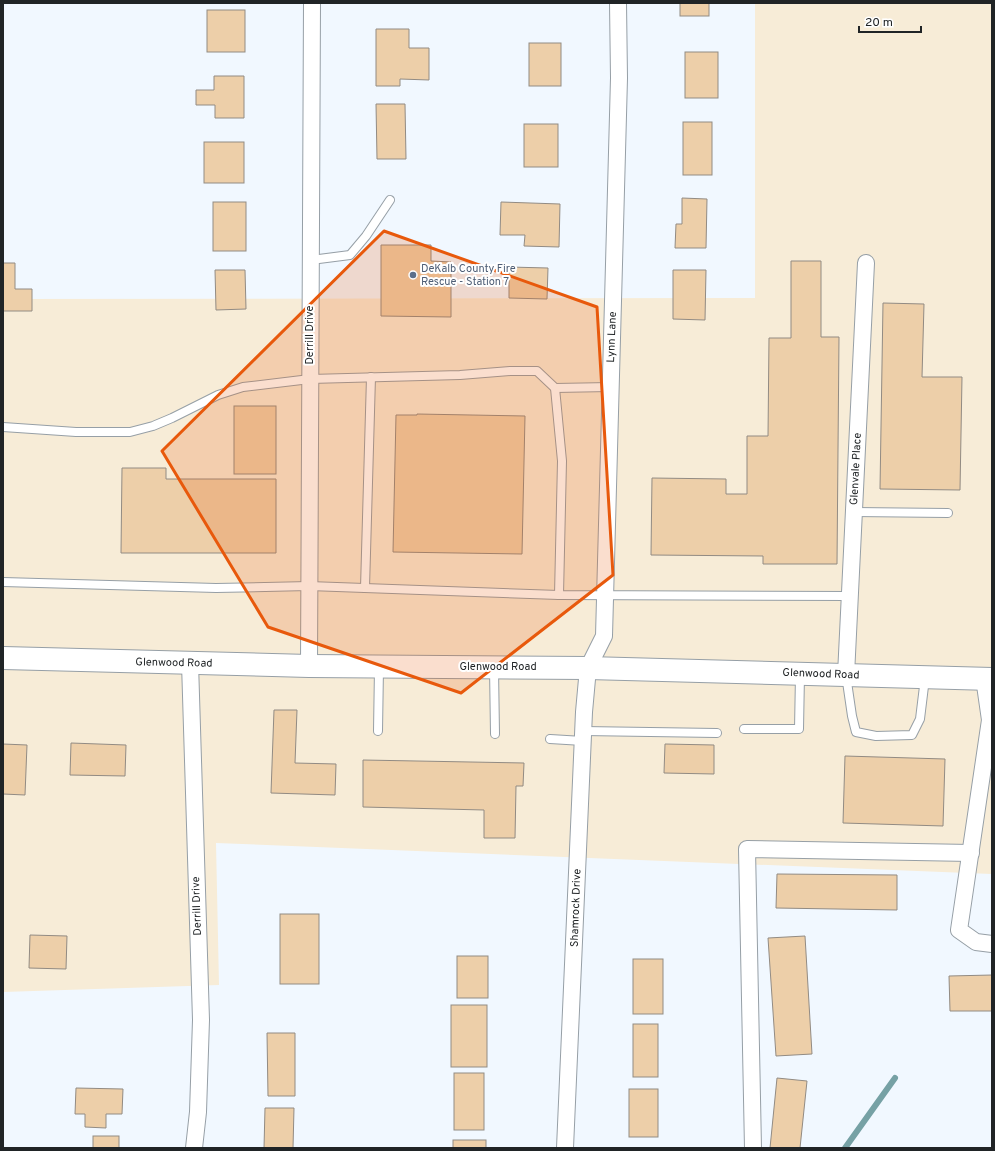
<svg xmlns="http://www.w3.org/2000/svg" width="995" height="1151" font-family="Overpass,sans-serif">
<style>
.commercial{fill:#f7ecd7}
.lines{fill:none;stroke-linecap:round;stroke-linejoin:round}
.stream{stroke:#76a1a5;stroke-width:6}
.building{fill:#edcfa9;stroke:#928b83}
.lane-casing{stroke:#969fa6;stroke-width:10}
.street-casing{stroke:#969fa6;stroke-width:18}
.secondary-casing{stroke:#969fa6;stroke-width:24}
.lane{stroke:#fff;stroke-width:8}
.street{stroke:#fff;stroke-width:16}
.secondary{stroke:#fff;stroke-width:22}
.marked{fill:#e8590c;fill-opacity:0.2;stroke:#e8590c;stroke-width:3;stroke-linejoin:round}
.service-dot{fill:#5c6f8a;stroke:#fff;stroke-width:1.5}
.labels{text-anchor:middle;dominant-baseline:central;stroke-width:4;stroke-linejoin:round;paint-order:stroke}
.service-label{font-size:11px;fill:#4e5e75;stroke:#fff;text-anchor:start}
.street-label{font-size:11px;fill:#202426;stroke:#fff}
</style>
<rect width="100%" height="100%" fill="#f1f8ff"/>
<path class="commercial" d="M755,3H992V874L216,843L219,985L3,992V299L755,298Z"/>
<g class="lines">
<path class="stream" d="M845,1148L895,1078"/>
</g>
<g class="building">
<rect x="680" y="3" width="29" height="13"/>
<rect x="207" y="10" width="38" height="42"/>
<path d="M376,29H409V48H429V80L400,79V86H376Z"/>
<rect x="529" y="43" width="32" height="43"/>
<rect x="685" y="52" width="33" height="46"/>
<path d="M214,76H244V118H215V105H196V90H214Z"/>
<path d="M376,104H405L406,159H377Z"/>
<rect x="683" y="122" width="29" height="53"/>
<rect x="524" y="124" width="34" height="43"/>
<rect x="204" y="142" width="40" height="41"/>
<path d="M682,198L707,199L706,248H675L676,224H682Z"/>
<rect x="213" y="202" width="33" height="49"/>
<path d="M501,202L560,204L559,247L524,246L525,235H500Z"/>
<path d="M381,245H431V261L451,262V317L381,316Z"/>
<path d="M791,261H821V337H839L837,564H763V556L651,555L652,478L726,479V494H747V436H768L769,338H791Z"/>
<path d="M3,263H15V289H32V311H3Z"/>
<path d="M509,267L548,268L547,299L509,298Z"/>
<path d="M215,270H245L246,309L216,310Z"/>
<path d="M673,270H706L705,320L673,319Z"/>
<path d="M883,303L924,304L922,377H962L960,490L880,489Z"/>
<rect x="234" y="406" width="42" height="68"/>
<path d="M417,414L525,416L522,554L393,552L396,415H417Z"/>
<path d="M122,468H166V479H276V553H121Z"/>
<path d="M274,710H297L295,763L336,764L335,795L271,793Z"/>
<path d="M71,743L126,745L125,776L70,775Z"/>
<path d="M3,744L27,745L25,795L3,794Z"/>
<path d="M665,744L714,745V774L664,773Z"/>
<path d="M845,756L945,759L943,826L843,823Z"/>
<path d="M363,760L524,763L523,786H516L515,838H484V810L363,807Z"/>
<path d="M777,874L897,875V910L776,908Z"/>
<rect x="280" y="914" width="39" height="70"/>
<path d="M30,935L67,936L66,969L29,968Z"/>
<path d="M805,936L812,1054L776,1056L768,938Z"/>
<rect x="457" y="956" width="31" height="42"/>
<rect x="633" y="959" width="30" height="55"/>
<path d="M992,975V1011H950L949,976Z"/>
<rect x="451" y="1005" width="36" height="62"/>
<rect x="633" y="1024" width="25" height="53"/>
<path d="M267,1033H295V1096H268Z"/>
<rect x="454" y="1073" width="30" height="57"/>
<path d="M777,1078L807,1081L800,1148H770Z"/>
<path d="M76,1088L123,1089L122,1114H106V1128L85,1127V1114H75Z"/>
<rect x="629" y="1089" width="29" height="48"/>
<path d="M265,1108H294L293,1148H264Z"/>
<rect x="93" y="1136" width="26" height="12"/>
<rect x="453" y="1140" width="33" height="8"/>
</g>
<g class="lines">
<defs>
<g id="lane">
<path d="M311,260L350,255L366,236L390,200"/>
<path d="M555,388L610,387"/>
<path d="M3,427L76,432H130L153,426L172,418L218,395L243,387L310,379L460,375L510,371H537L555,388L562,461L559,595L850,596"/>
<path d="M854,512L948,513"/>
<path d="M3,582L216,588L309,586L559,595"/>
<path d="M365,588L371,377"/>
<path d="M494,668L495,734"/>
<path d="M846,675L852,716L856,732L876,736L912,735L920,719L925,678"/>
<path d="M744,729H799L800,675"/>
<path d="M378,731L379,668"/>
<path d="M583,731L717,733"/>
<path d="M550,739L583,741"/>
</g>
<g id="street">
<path d="M190,663L201,1020L198,1112L194,1148"/>
<path d="M309,666L312,3"/>
<path d="M846,675L866,263"/>
<path d="M984,678L990,720L959,930L976,942L992,944"/>
<path d="M565,1148L584,712L588,668L604,636L619,78L618,3"/>
<path d="M753,1148L747,849L971,853"/>
</g>
<path id="secondary" d="M3,658L309,666L588,668L992,679"/>
</defs>
<use href="#lane" class="lane-casing"/>
<use href="#street" class="street-casing"/>
<use href="#secondary" class="secondary-casing"/>
<use href="#lane" class="lane"/>
<use href="#street" class="street"/>
<use href="#secondary" class="secondary"/>
</g>
<path class="marked" d="M384,231L597,307L613,575L461,693L268,627L162,451Z"/>
<circle class="service-dot" cx="413" cy="275" r="4"/>
<g class="labels">
<g class="service-label">
<text x="421" y="269">DeKalb County Fire<tspan x="421" dy="13">Rescue - Station 7</tspan></text>
</g>
<g class="street-label">
<text transform="translate(310 335) rotate(-90)">Derrill Drive</text>
<text transform="translate(612 337) rotate(-88)">Lynn Lane</text>
<text transform="translate(856 469) rotate(-87)">Glenvale Place</text>
<text transform="translate(174 663) rotate(1)">Glenwood Road</text>
<text x="498" y="667">Glenwood Road</text>
<text transform="translate(821 674) rotate(2)">Glenwood Road</text>
<text transform="translate(197 906) rotate(-92)">Derrill Drive</text>
<text transform="translate(576 908) rotate(-88)">Shamrock Drive</text>
</g>
</g>
<rect width="995" height="1151" fill="none" stroke="#202426" stroke-width="8"/>
<path d="M859 26v6h62v-6" fill="none" stroke="#202426" stroke-width="2"/>
<text x="865" y="26" font-size="12" fill="#202426" stroke="#ffffff" stroke-width="3" paint-order="stroke">20 m</text>
</svg>
